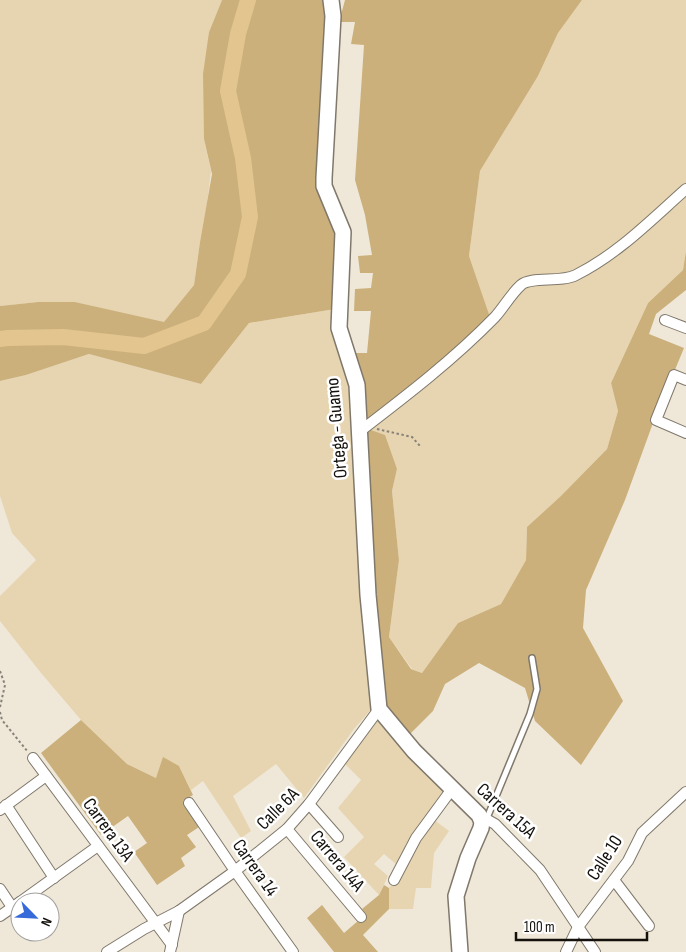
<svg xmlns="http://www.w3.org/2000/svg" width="686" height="952" font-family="'Sofia Sans Condensed',sans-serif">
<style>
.green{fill:#e7d5b2}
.forest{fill:#ccb07b}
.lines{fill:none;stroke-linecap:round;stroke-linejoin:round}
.river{stroke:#e2c58f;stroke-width:16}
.lane-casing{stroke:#7f786b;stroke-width:8}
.street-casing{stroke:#7f786b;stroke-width:12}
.secondary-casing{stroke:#7f786b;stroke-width:18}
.path{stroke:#878278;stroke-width:2;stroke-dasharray:2.5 2.5;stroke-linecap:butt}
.lane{stroke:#fff;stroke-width:5}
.street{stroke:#fff;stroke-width:10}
.secondary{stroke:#fff;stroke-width:15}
.labels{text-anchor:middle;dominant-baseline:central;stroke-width:5;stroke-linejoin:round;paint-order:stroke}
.street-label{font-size:19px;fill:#14110d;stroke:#fff}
</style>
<rect width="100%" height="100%" fill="#efe8d9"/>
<g class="green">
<path d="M0,0H222L209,32L204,139L211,171L207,204L200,242L194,285L164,323L75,302H38L0,306Z"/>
<path d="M582,0H686V251L683,270L648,303L611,383L618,411L607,449L561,497L527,527L526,560L501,604L458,623L422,673L412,669L389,637L399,560L392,491L397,469L368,429L362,426L476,331L490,317L469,256L480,171L538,76L558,33Z"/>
<path d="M335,309L353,385L374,706L354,729L304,798L276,764L233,796L251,831L241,838L203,781L191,790L179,766L156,778L127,764L81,720L41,673L0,621V596L36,560L12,533L0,496V381L26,375L89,354L201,384L249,323Z"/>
<path d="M379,714L444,790L406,844L397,865L384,854L374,864L388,876L379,895L344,857L364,837L338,808L361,780L344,763Z"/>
<path d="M433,819L449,831L434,853L431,888H416L413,909H389V888Z"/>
</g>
<g class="forest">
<path d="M222,0H325L327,3L323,110L317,155L320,185L337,225L335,309L249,323L201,384L89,354L26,375L0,381V306L38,302H75L164,322L194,285L200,242L212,174L204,139L203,74L209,32Z"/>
<path d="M345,0H582L558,33L538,76L480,171L469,256L490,317L476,331L362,426L352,353H367L371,311H354L355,289L371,288L373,273H360L358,256L372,255L365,215L355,180L364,45L351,44L355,22H339Z"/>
<path d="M686,251V290L656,314L649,334L684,348L653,423L625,500L586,590L583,628L623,701L581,765L535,721L525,688L479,663L445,684L433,711L407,737L383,706L362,434L368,429L385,435L397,469L392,491L399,560L389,637L411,669L422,673L458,623L501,604L526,560L527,527L561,496L607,449L618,411L611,383L648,303L683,270Z"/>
<path d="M81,720L127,764L156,778L163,757L179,766L193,795L183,801L184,804L199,827L187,835L196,847L181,858L185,866L157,885L134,852L147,843L128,816L101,835L41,753Z"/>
<path d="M384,885L389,888V909L363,935L378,952H334L307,918L322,905L344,933L366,914L362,909L379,895Z"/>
</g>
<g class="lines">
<path class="river" d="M0,339L8,338L63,337L144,346L204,323L238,274L250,217L243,158L228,91L238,34L248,0"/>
<defs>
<path id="lane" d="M487,818L530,714L537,689L532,658"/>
<g id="street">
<path d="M665,320L686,328"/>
<path d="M686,380L674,375L656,420L686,433"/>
<path d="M359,432C406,396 453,360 495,317C504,307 511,294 521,285C531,276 561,283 576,275C618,254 651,220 686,189"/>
<path d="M33,758L172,945"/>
<path d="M189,803L235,871L293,952"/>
<path d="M309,804L338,837"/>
<path d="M6,805L54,878"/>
<path d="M0,810L46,776"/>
<path d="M479,815L495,824L540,870L595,952"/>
<path d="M287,829L361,917"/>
<path d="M394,880L416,838L452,789"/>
<path d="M614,880L649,926"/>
<path d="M0,889L12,907"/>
<path d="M20,902L98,846"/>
<path d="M0,916L20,902"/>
<path d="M107,952L144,929L179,911L235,871L287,829L309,804L379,709"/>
<path d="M170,952L179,911"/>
<path d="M566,952L578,927L628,861L642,833L686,792"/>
</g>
<path id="secondary" d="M331,0L333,16L324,178V186L343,232L339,328L357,385L368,595L379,709L414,751L479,815L482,822L481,828L468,858L456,896L460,952"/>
</defs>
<use href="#lane" class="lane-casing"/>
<use href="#street" class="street-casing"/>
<use href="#secondary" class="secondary-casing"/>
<g class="path">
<path d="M377,429L412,437L420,446"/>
<path d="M0,671L5,685L0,707"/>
<path d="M0,712L2,720L28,752"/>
</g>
<use href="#lane" class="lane"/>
<use href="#street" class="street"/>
<use href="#secondary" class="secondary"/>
</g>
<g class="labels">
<g class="street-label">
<text transform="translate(337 428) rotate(-95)">Ortega - Guamo</text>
<text transform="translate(278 809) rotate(-45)">Calle 6A</text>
<text transform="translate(506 811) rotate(42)">Carrera 15A</text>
<text transform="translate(108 830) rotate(54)">Carrera 13A</text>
<text transform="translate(605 858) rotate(-57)">Calle 10</text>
<text transform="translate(337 861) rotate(50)">Carrera 14A</text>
<text transform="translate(255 868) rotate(55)">Carrera 14</text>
</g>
</g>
<g transform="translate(35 917) rotate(114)"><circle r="24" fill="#ffffff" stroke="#a1a09e"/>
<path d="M0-4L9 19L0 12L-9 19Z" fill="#3669d9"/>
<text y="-8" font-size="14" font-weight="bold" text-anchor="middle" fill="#14110d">N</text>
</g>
<path d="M516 932v8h131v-8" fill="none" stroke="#14110d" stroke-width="2.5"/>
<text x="524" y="932" font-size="15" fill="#14110d" stroke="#ffffff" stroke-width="4" paint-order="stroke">100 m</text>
</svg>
